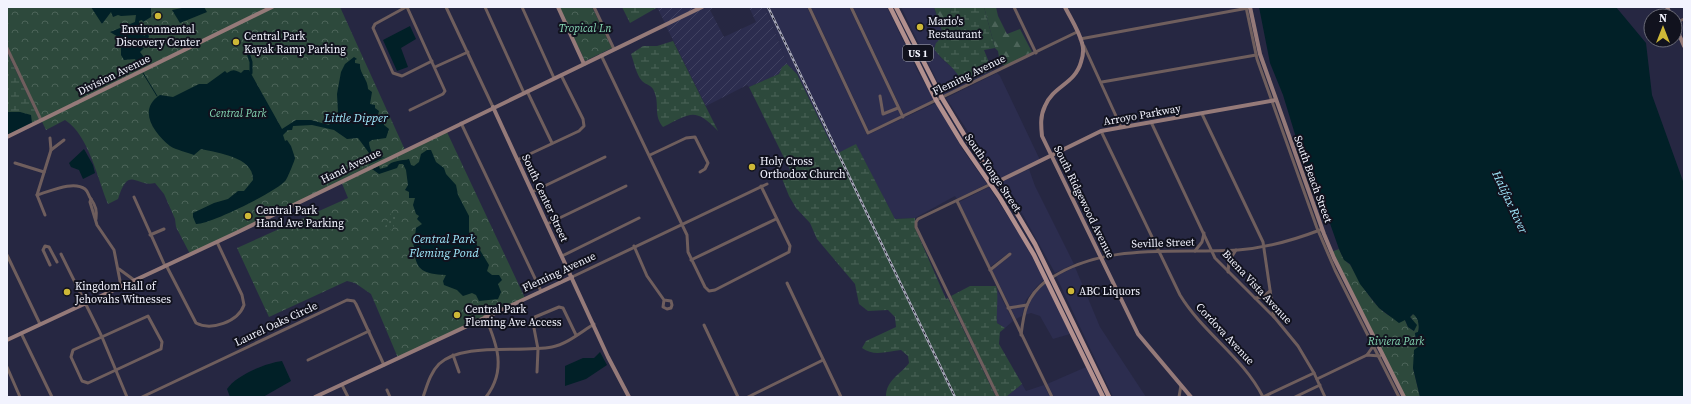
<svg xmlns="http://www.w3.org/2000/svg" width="1691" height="404" font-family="'Source Serif 4',serif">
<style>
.built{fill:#2c2d4f}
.industrial{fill:url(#industrial-furrows)}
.forest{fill:url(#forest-firs)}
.wetland{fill:url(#wetland-marsh)}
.park{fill:url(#park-crowns)}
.garden{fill:url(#garden-dots)}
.water{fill:#012027}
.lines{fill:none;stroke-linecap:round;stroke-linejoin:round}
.stream{stroke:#012027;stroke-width:1}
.canal{stroke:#012027;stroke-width:3}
.street{stroke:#6f5e5d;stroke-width:3}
.secondary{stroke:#957a79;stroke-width:4}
.primary{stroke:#b2908e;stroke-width:4.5}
.rail-casing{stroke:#a5a6b7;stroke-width:2.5}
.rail{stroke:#11121e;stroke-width:1;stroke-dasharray:3;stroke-linecap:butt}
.poi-dot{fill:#ceb837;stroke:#11121e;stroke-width:1.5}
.labels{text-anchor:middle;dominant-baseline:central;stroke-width:4;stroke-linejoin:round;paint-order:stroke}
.shield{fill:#11121e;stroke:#aeb0bb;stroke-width:1}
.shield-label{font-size:10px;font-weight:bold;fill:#f2f3fe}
.poi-label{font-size:11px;fill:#f2f3fe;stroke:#11121e;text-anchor:start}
.park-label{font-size:11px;font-style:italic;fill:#86d8b4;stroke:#11121e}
.street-label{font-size:11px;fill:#f2f3fe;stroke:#11121e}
.water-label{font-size:12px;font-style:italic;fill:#a1e9fd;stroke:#11121e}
</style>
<defs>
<pattern id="industrial-furrows" width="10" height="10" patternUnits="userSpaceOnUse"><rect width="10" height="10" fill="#2c2d4f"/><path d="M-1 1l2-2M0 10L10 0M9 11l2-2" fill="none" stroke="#414261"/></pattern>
<pattern id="forest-firs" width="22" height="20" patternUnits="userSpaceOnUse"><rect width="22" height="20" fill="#2d493c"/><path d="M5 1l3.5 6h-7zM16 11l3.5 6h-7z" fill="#4c6459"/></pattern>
<pattern id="wetland-marsh" width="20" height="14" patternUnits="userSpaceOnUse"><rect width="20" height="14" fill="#2d493c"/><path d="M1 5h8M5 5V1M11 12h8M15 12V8" fill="none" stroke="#4c6459"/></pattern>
<pattern id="park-crowns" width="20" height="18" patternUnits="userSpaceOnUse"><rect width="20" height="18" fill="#2d493c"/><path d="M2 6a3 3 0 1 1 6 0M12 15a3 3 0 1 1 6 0" fill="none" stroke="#4c6459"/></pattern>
<pattern id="garden-dots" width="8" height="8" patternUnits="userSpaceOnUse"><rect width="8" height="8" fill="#2d493c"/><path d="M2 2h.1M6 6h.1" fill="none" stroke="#4c6459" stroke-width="1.8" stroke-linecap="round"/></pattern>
</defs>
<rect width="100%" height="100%" fill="#262742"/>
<g class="built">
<path d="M765,7H807L867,135L936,103L963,150L987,184L957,199L955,196L915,218L895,219L856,145L836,154L797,74L788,65Z"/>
<path d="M811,7H849L901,116L869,131Z"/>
<path d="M853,7H887L917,70L934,100L904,115Z"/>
<path d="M901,7H934L941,30L945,34L936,43L940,57L959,74L962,83L992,70L993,71L944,95Z"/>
<path d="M997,73L1000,76L1040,160L999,179L946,98Z"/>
<path d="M1029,169L1035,186L1074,264L1055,273L1023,215L1001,182Z"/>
<path d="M989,187L1021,236L1044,280L1037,286L1026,300L1022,316L1016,319L992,270L1012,254L1010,252L990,267L959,202Z"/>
<path d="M1075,267L1100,327L1146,397H1113L1056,276Z"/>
<path d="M1046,283L1070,334L1053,339L1040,316L1031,313L1025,315L1029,302L1039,288Z"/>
<path d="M997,289L1013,321L1005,328L997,323L995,308Z"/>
<path d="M1086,367L1101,397H1054L1047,384Z"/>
<path d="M1022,384L1026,391L1044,385L1050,397H1006Z"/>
</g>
<g class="industrial">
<path d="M657,7H698L665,23Z"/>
<path d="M706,7H714L710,10L724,37L756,22L749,7H765L788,65L779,74L749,87L747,85L706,106L666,26Z"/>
</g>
<g class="forest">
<path d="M934,7H952L942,31Z"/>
<path d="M984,7H996L998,16L1007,34L1020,29L1032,52L1005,66L1000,63L998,51L995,48Z"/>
</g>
<g class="wetland">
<path d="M622,7H658L630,23Z"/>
<path d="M952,7H984L995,48L984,50L992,70L962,83C957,68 943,62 934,49L936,43L945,34L942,31Z"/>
<path d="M673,41L718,131C695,107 691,113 663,127C653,115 660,104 654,91C652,85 646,85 642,81C636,74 634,62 631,54L643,46H657Z"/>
<path d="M7,52L39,119L32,123L20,112H7Z"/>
<path d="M787,64L797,74L836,154L856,144L895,219L915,218V228L946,299L948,298L996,397H886C886,380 900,375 909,363L908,356L901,350C888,351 874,357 862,348L866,341L896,327L895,317L888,310L868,311L859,304L855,284L817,239L810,223L796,208L789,196L781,176L789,172L790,170L749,87L779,74L782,67Z"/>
<path d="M970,286H996C999,292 996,314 997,323L1005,328L1000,332L999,344L1022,384L1006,397H999L951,296Z"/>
</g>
<g class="park">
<path d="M7,7H340L405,150L446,130L525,298L398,358L371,294L355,283L347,281L269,317L237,248L348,198L341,181L190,254L176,227L175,219L164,194L155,183C136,188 129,164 118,199L108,204C98,181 89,135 65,120L46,130L7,49Z"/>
<path d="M559,7H592L612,48L585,61Z"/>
<path d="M1339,249C1341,253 1342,257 1345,260C1347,263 1349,263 1351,266C1363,286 1379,320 1405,320L1408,327L1414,331L1413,320L1410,317L1413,314C1419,317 1420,326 1418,332L1415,333L1416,341L1418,347L1413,368L1420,397H1404L1331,252Z"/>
</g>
<path class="garden" d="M391,213L398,216L392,230L385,227Z"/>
<g class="water">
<path d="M91,7H151V17L143,22L142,20L139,21L140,28L147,31L143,34L144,36L148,33L149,37L139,46L144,48L140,52L144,57L139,61L141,66L139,67L135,59L124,60L121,55V47L119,45L120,38L110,32L135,22L136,15L121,16L118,15L113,17L111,12L102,24Z"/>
<path d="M187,7H204L207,12L180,23L172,10Z"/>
<path d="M1259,7H1616L1646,43L1652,95L1684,184V397H1420L1413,368L1414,350L1418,347L1416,341L1415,333L1418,332C1420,326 1418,317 1413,314L1410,317L1417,325L1414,331L1408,327L1405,320L1399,323L1379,308L1360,284L1350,264L1344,260L1339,249L1315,181L1301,154L1283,95L1270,63Z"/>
<path d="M410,26L416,39L401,48L408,67L397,71L383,40Z"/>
<path d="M354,57L357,59L355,60V63L360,64C359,73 368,79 368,89L372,92L370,104L375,105V108L379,111L378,115L384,117V125L389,129L386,138L372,140L369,142C369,148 373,153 374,159L385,157L369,164V153L358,138L347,139L334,130L312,125L293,126L292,130H288L283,135L285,141L287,140L291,146L295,158C295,160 287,179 286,180C278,191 209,225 196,224L193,217V213L214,203L228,199L238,191H244L253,180C254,157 218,153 201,149L194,155C187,152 176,150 170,146C154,133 137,110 160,95L173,97L199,84H207L225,71L227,73C234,69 234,70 241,73L244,70H249L282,129L296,120H311L329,125L338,112L337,94L341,72L345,64Z"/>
<path d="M7,112H20L31,115L32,123L7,135Z"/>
<path d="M84,149L93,165L95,173L83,179L79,170L71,167L69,163Z"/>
<path d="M427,150H431L436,162L444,168L446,174L456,185L458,195L469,216V232L489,265L487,271L492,275H499L502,280L498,284L501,292L498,299L479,301L476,295L472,293L463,296L457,290L444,285L443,281L446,275C416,274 415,266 413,238L416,239L417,237L415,236L416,228L422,224L417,219L419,216L416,214L413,205L415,198H409V192L405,190L408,185L406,170L403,164H399L397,168L379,174L372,169L379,166L380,169L387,167C391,160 402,161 409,159L411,165L414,166L419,162L421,154Z"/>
<path d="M600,352L607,365L586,379L565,386V366L583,358H594Z"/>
<path d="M282,361L291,381L263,397H230L227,389C236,375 266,363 282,361Z"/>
</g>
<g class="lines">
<path class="stream" d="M143,73L157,96"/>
<path class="canal" d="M246,47L251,62V73"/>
<g class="street">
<path d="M406,7L375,24L373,28L393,73L402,76L432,61"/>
<path d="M407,7L445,91L443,94L410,110"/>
<path d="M446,7L493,107"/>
<path d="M485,7L524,93"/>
<path d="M522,7L554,78"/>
<path d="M594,7L614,49"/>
<path d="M809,7L868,133L1077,32"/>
<path d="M851,7L903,117"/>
<path d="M1014,7L1036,53"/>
<path d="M1246,7L1257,59L1317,228L1335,270L1399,397"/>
<path d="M1675,23L1684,19"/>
<path d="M1080,39L1248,8"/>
<path d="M1084,46L1121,127"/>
<path d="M7,48L41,120"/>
<path d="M601,55L687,235L688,252L705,287L709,291L715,290L789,252L790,246L761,186"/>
<path d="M435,67L468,52"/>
<path d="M1102,82L1256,55"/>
<path d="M527,91L552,143"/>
<path d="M880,96L883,114L898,108"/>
<path d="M1202,114L1263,242L1274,317"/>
<path d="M1151,122L1215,258L1275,318L1298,346L1314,373L1325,397"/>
<path d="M461,123L541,291"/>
<path d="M1101,131L1180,295C1203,333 1243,357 1263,397"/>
<path d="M51,150L64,140"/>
<path d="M650,155L686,138L695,137L708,163L705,169L700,172"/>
<path d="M517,160L579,131L584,126L583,119L561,75"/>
<path d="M15,163L44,172"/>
<path d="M991,184L918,219L916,222V227L998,397"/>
<path d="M532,192L605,157"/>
<path d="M37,195C49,192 73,180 85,189C89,192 88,196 91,199C96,206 97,211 96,219"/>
<path d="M134,197L165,266"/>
<path d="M91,199L90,202L97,225L114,250L121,286"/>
<path d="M957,201L1052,397"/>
<path d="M45,215L37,195L51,150L50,138"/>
<path d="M547,224L626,186"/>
<path d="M150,235L164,229"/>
<path d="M634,246L647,276L664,300L663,307L667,309L671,308L672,305L671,301L664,300"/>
<path d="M1195,251L1202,242L1204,233"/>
<path d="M61,254L102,337L127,397"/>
<path d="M7,255L40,324"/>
<path d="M562,256L639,218"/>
<path d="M691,260L776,219"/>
<path d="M50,265L43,250L45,246L49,247L57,262"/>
<path d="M166,265L196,323C211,331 238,322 244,305L242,295L217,242"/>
<path d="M119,269L134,280"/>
<path d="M990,270L1010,254"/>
<path d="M1228,272L1229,261L1236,250"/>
<path d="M572,277L767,184"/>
<path d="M1051,278C1107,242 1175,254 1238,250C1266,248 1294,240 1320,230"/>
<path d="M787,283L841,397"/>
<path d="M1255,298L1263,297L1270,291"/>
<path d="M1008,308L1027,305"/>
<path d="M148,316L162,342L161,349L88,383L82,381L71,357L73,350Z"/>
<path d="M485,316C497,344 507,370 486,397"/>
<path d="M704,325L738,397"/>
<path d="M21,333L52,397"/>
<path d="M1021,335C1024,311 1026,297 1046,281"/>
<path d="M453,355L459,372"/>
<path d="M1367,355L1374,345"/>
<path d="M308,360L369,331"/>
<path d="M7,367L20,397"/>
<path d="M537,372L538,349L533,323L535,317L559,307L563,308L576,335"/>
<path d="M1317,379L1367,355L1380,356"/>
<path d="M342,385L348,397"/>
<path d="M387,390L390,397"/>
<path d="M142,397L347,300L354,301L356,304L384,365"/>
<path d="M423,397C427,386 430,373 439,364C462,342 520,353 552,347C567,344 581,332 594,324"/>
<path d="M748,397L823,360"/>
<path d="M1179,397L1181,385"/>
<path d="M1263,397L1314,373"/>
<path d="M1295,397L1320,385"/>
</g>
<g class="secondary">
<path d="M558,7L584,64"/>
<path d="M1065,7C1071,19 1079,31 1082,43C1084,49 1083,56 1081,62C1075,84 1053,86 1045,106C1040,116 1041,126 1042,136L1138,334L1191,397"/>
<path d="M1250,7L1260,54L1324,234L1334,258L1404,397"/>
<path d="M1667,7L1671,16"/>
<path d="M1675,25L1684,46"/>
<path d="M493,107L608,357L629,397"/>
<path d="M7,137L272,7"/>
<path d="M997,182L1101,131L1276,100"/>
<path d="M7,340L238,232L702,7"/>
<path d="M315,397L572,277"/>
</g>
<g class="primary">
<path d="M890,7L936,100L962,143L1000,198L1034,255L1103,397"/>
<path d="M896,7L942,98L968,141L1006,195L1035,244L1109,397"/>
</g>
<defs>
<path id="rail" d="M768,7L955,397"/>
</defs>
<use href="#rail" class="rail-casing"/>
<use href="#rail" class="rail"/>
</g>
<g class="poi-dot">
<circle cx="158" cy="16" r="4"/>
<circle cx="920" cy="27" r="4"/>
<circle cx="236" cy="42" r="4"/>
<circle cx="752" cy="167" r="4"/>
<circle cx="248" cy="216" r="4"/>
<circle cx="1071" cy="291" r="4"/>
<circle cx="67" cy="292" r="4"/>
<circle cx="457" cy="315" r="4"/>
</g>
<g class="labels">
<rect class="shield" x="903" y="45" width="30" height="16" rx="3"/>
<g class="shield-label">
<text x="918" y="53">US 1</text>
</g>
<g class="poi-label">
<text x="928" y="21">Mario's<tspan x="928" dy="13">Restaurant</tspan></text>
<text x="158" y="29" text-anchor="middle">Environmental<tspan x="158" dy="13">Discovery Center</tspan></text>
<text x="244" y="36">Central Park<tspan x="244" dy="13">Kayak Ramp Parking</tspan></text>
<text x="760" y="161">Holy Cross<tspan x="760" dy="13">Orthodox Church</tspan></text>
<text x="256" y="210">Central Park<tspan x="256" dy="13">Hand Ave Parking</tspan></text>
<text x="75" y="286">Kingdom Hall of<tspan x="75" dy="13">Jehovahs Witnesses</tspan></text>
<text x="1079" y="291">ABC Liquors</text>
<text x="465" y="309">Central Park<tspan x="465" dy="13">Fleming Ave Access</tspan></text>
</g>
<g class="park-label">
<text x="585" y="28">Tropical Ln</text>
<text x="238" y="113">Central Park</text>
<text x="1396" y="341">Riviera Park</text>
</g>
<g class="street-label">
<text transform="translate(114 75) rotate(-26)">Division Avenue</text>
<text transform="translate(969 75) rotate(-26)">Fleming Avenue</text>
<text transform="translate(1142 115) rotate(-10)">Arroyo Parkway</text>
<text transform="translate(351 166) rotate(-26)">Hand Avenue</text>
<text transform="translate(993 173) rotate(56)">South Yonge Street</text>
<text transform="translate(1313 179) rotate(70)">South Beach Street</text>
<text transform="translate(545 198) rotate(65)">South Center Street</text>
<text transform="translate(1084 202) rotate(64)">South Ridgewood Avenue</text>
<text transform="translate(1163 243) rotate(-2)">Seville Street</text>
<text transform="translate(559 272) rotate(-25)">Fleming Avenue</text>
<text transform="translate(1257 287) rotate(47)">Buena Vista Avenue</text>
<text transform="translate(276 324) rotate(-25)">Laurel Oaks Circle</text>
<text transform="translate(1225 334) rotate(47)">Cordova Avenue</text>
</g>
<g class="water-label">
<text x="356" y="118">Little Dipper</text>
<text transform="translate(1510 202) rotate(65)">Halifax River</text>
<text x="444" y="239">Central Park<tspan x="444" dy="14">Fleming Pond</tspan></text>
</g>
</g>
<rect width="1691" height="404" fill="none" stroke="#f2f3fe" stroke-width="16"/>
<g transform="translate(1663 28)"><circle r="19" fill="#11121e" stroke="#6b6c78"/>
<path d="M0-3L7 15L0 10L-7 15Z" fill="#ceb837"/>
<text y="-6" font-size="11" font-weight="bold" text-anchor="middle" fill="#f2f3fe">N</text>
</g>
</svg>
